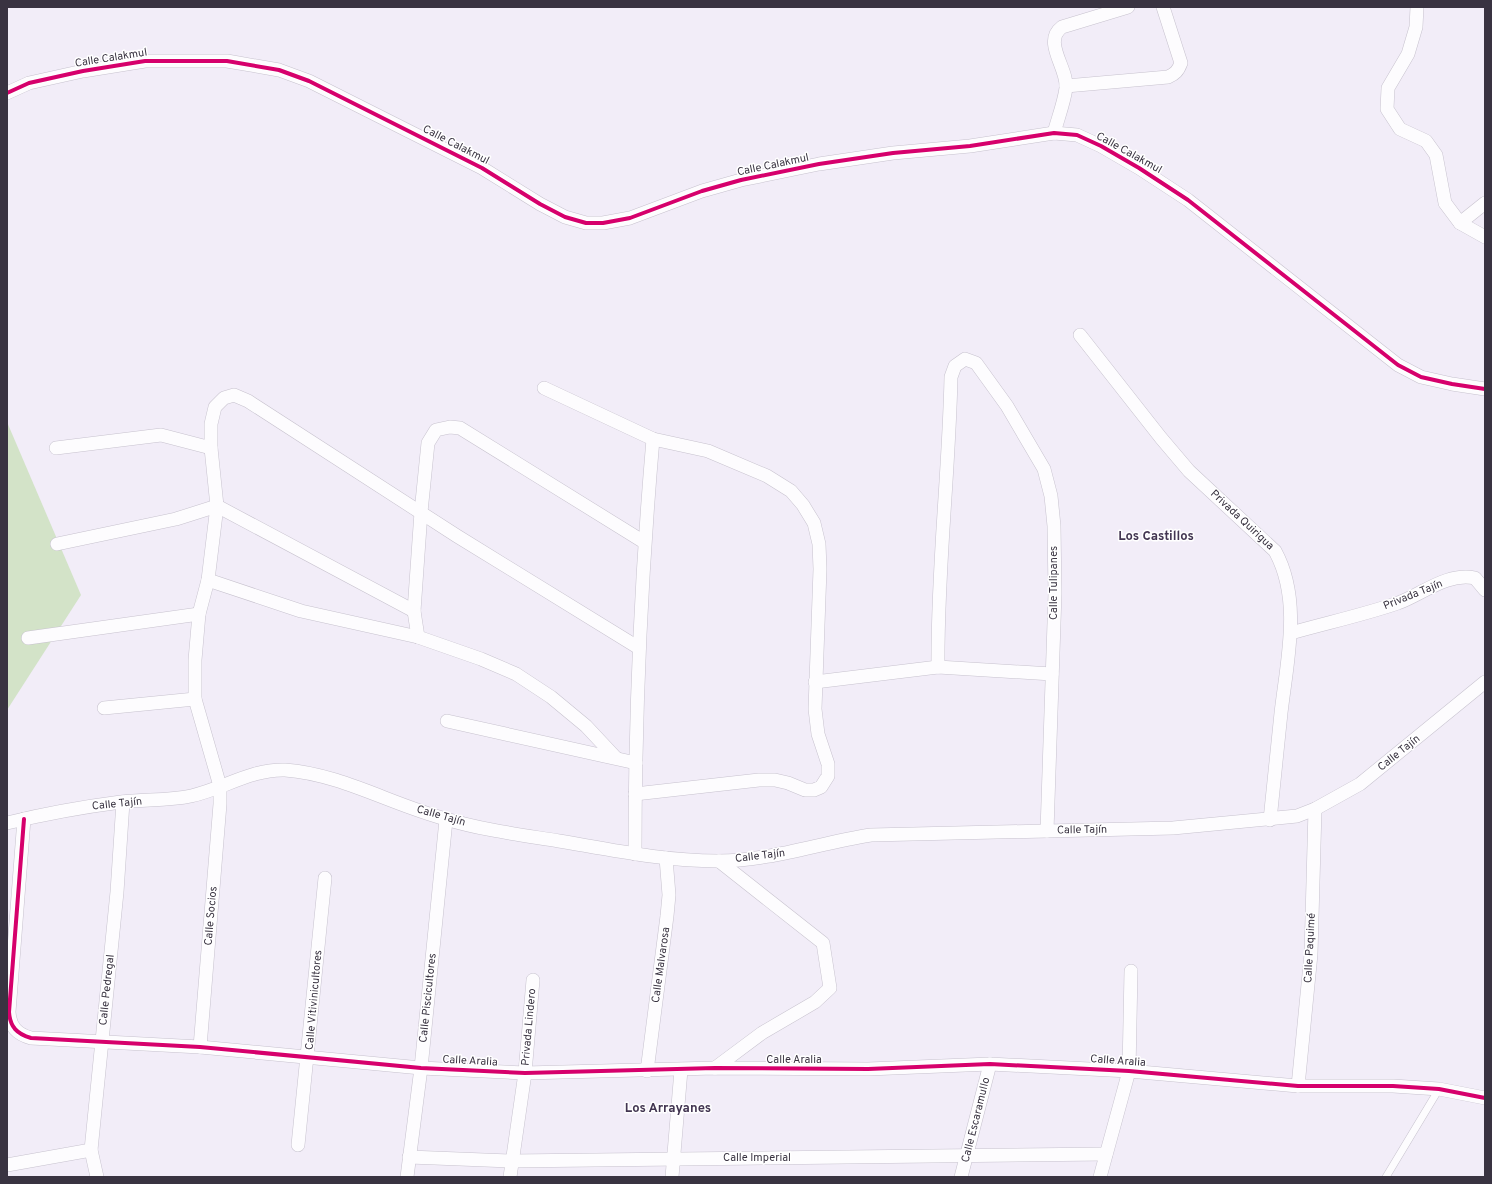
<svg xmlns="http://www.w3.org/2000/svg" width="1492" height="1184" font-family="Overpass,sans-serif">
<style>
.green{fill:#d3e3c8}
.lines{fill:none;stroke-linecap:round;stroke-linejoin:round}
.service-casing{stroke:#c7c2ce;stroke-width:8}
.minor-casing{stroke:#c7c2ce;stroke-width:14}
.service{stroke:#fdfcfe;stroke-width:7}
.minor{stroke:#fdfcfe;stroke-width:13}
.cycleway-casing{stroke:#fff;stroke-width:6}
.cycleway{stroke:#d6006c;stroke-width:4}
.labels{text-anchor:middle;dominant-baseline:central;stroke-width:3;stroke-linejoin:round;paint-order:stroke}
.street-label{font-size:11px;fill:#393341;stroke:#fff}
.quarter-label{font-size:13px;font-weight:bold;fill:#423551;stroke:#fff}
</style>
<rect width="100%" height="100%" fill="#f2edf8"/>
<path class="green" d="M7,422L81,595L7,710Z"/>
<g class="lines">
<defs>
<path id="service" d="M1386,1177L1439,1089"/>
<g id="minor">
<path d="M1417,7L1416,27L1408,54L1388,88L1387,109L1400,129L1426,141L1436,155L1445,203L1460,223L1485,237"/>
<path d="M1066,86L1168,77C1175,74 1178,71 1181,63L1163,7"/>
<path d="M7,93L29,83L83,71L145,61H227L279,70L309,81L482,168L540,204L565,217L586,223H603L630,218L702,191L741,180L819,164L893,153L970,146L1054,133L1077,135L1101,146L1139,168L1188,200L1398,365L1421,377L1452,384L1485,389"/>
<path d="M1054,133C1058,118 1064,103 1066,88C1068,68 1042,42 1062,27L1128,7"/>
<path d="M1460,223L1485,203"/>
<path d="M1080,335L1161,438L1189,471L1275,551C1302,600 1287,660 1281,713C1277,749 1274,784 1270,820"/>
<path d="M544,388L653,439L708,451L767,476L791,491L803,505L814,523L819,544L820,569L815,709L818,734L828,764V776L821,787L814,790H805L788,783L775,780H759L635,794"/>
<path d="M56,448L161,435L211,448"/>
<path d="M57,544L176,519L217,506L414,611"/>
<path d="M208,580L301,611L418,637L481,659L516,674L551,697L586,726L615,757"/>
<path d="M1291,633C1326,623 1363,615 1398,603C1422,594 1448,572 1475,578L1485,590"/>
<path d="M418,637L414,611L421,512L428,443L436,430L450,427L460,428L644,542"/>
<path d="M28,638L199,614"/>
<path d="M938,667C937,571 949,474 951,377L955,366L965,359L976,363L1007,406L1044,469L1051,496L1054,526L1055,593L1047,831"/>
<path d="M815,682L938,667L1052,674"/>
<path d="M104,708L195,699"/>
<path d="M447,721L636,763"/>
<path d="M24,819L9,1012C10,1027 17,1034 31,1038L200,1047L421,1068L525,1073L715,1068L868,1069L990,1064L1129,1071L1298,1086H1393L1439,1089L1485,1098"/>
<path d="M7,823C44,814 82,807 121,802C144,799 168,801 191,796C223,789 251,769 285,770C341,774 392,805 446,819C482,830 522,835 559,841C612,850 664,861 718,861C770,861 819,843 871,835L1173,828L1297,816L1315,809L1360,784L1485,682"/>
<path d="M635,854C635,715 641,577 653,439"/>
<path d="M200,1047L220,804V786L195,699V660L199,614L208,580L217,506L211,448V424L215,407L224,398L234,395L248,401L457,536L639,648"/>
<path d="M715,1068L762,1033L815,1002L830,988L823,943L719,861"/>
<path d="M647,1071L667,916L669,895L666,858"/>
<path d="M1298,1086L1311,954L1315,809"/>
<path d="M298,1145L325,878"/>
<path d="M409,1157L511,1161L1106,1154"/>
<path d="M7,1165L91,1150"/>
<path d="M97,1177L91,1150L117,892L123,802"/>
<path d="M407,1177L421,1068L446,820"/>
<path d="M510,1177L525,1073L533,980"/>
<path d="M672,1177L681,1070"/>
<path d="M961,1177L990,1064"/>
<path d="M1100,1177L1129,1071L1131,971"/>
</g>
</defs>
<use href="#service" class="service-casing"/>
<use href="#minor" class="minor-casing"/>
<use href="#service" class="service"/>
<use href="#minor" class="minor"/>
<defs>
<g id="cycleway">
<path d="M7,93L29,83L83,71L145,61H227L279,70L309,81L482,168L540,204L565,217L586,223H603L630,218L702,191L741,180L819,164L893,153L970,146L1054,133L1077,135L1101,146L1139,168L1188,200L1398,365L1421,377L1452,384L1485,389"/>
<path d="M24,819L9,1012C10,1027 17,1034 31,1038L200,1047L421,1068L525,1073L715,1068L868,1069L990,1064L1129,1071L1298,1086H1393L1439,1089L1485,1098"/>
</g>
</defs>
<use href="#cycleway" class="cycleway-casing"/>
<use href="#cycleway" class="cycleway"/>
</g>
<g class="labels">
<g class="street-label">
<text transform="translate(111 58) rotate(-9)">Calle Calakmul</text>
<text transform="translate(456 145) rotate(27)">Calle Calakmul</text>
<text transform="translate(1129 153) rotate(29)">Calle Calakmul</text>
<text transform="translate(773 165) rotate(-12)">Calle Calakmul</text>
<text transform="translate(1242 520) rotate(43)">Privada Quirigua</text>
<text transform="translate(1054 583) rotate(-90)">Calle Tulipanes</text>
<text transform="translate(1413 595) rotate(-22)">Privada Tajín</text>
<text transform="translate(1399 753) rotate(-39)">Calle Tajín</text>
<text transform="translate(117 804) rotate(-6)">Calle Tajín</text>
<text transform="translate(441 816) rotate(16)">Calle Tajín</text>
<text transform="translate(1082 830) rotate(-1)">Calle Tajín</text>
<text transform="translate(760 856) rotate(-7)">Calle Tajín</text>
<text transform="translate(211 916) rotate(-85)">Calle Socios</text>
<text transform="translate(1310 948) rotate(-87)">Calle Paquimé</text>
<text transform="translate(661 965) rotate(-82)">Calle Malvarosa</text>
<text transform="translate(107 990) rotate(-84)">Calle Pedregal</text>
<text transform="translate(428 998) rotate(-84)">Calle Piscicultores</text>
<text transform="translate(314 1000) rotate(-85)">Calle Vitivinicultores</text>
<text transform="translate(529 1027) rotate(-85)">Privada Lindero</text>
<text x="794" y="1060">Calle Aralia</text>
<text transform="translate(470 1061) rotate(3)">Calle Aralia</text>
<text transform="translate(1118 1061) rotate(4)">Calle Aralia</text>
<text transform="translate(976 1120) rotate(-76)">Calle Escaramullo</text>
<text x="757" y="1158">Calle Imperial</text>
</g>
<g class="quarter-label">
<text x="1156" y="537">Los Castillos</text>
<text x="668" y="1109">Los Arrayanes</text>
</g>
</g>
<rect width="1492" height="1184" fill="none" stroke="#393341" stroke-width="16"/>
</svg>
